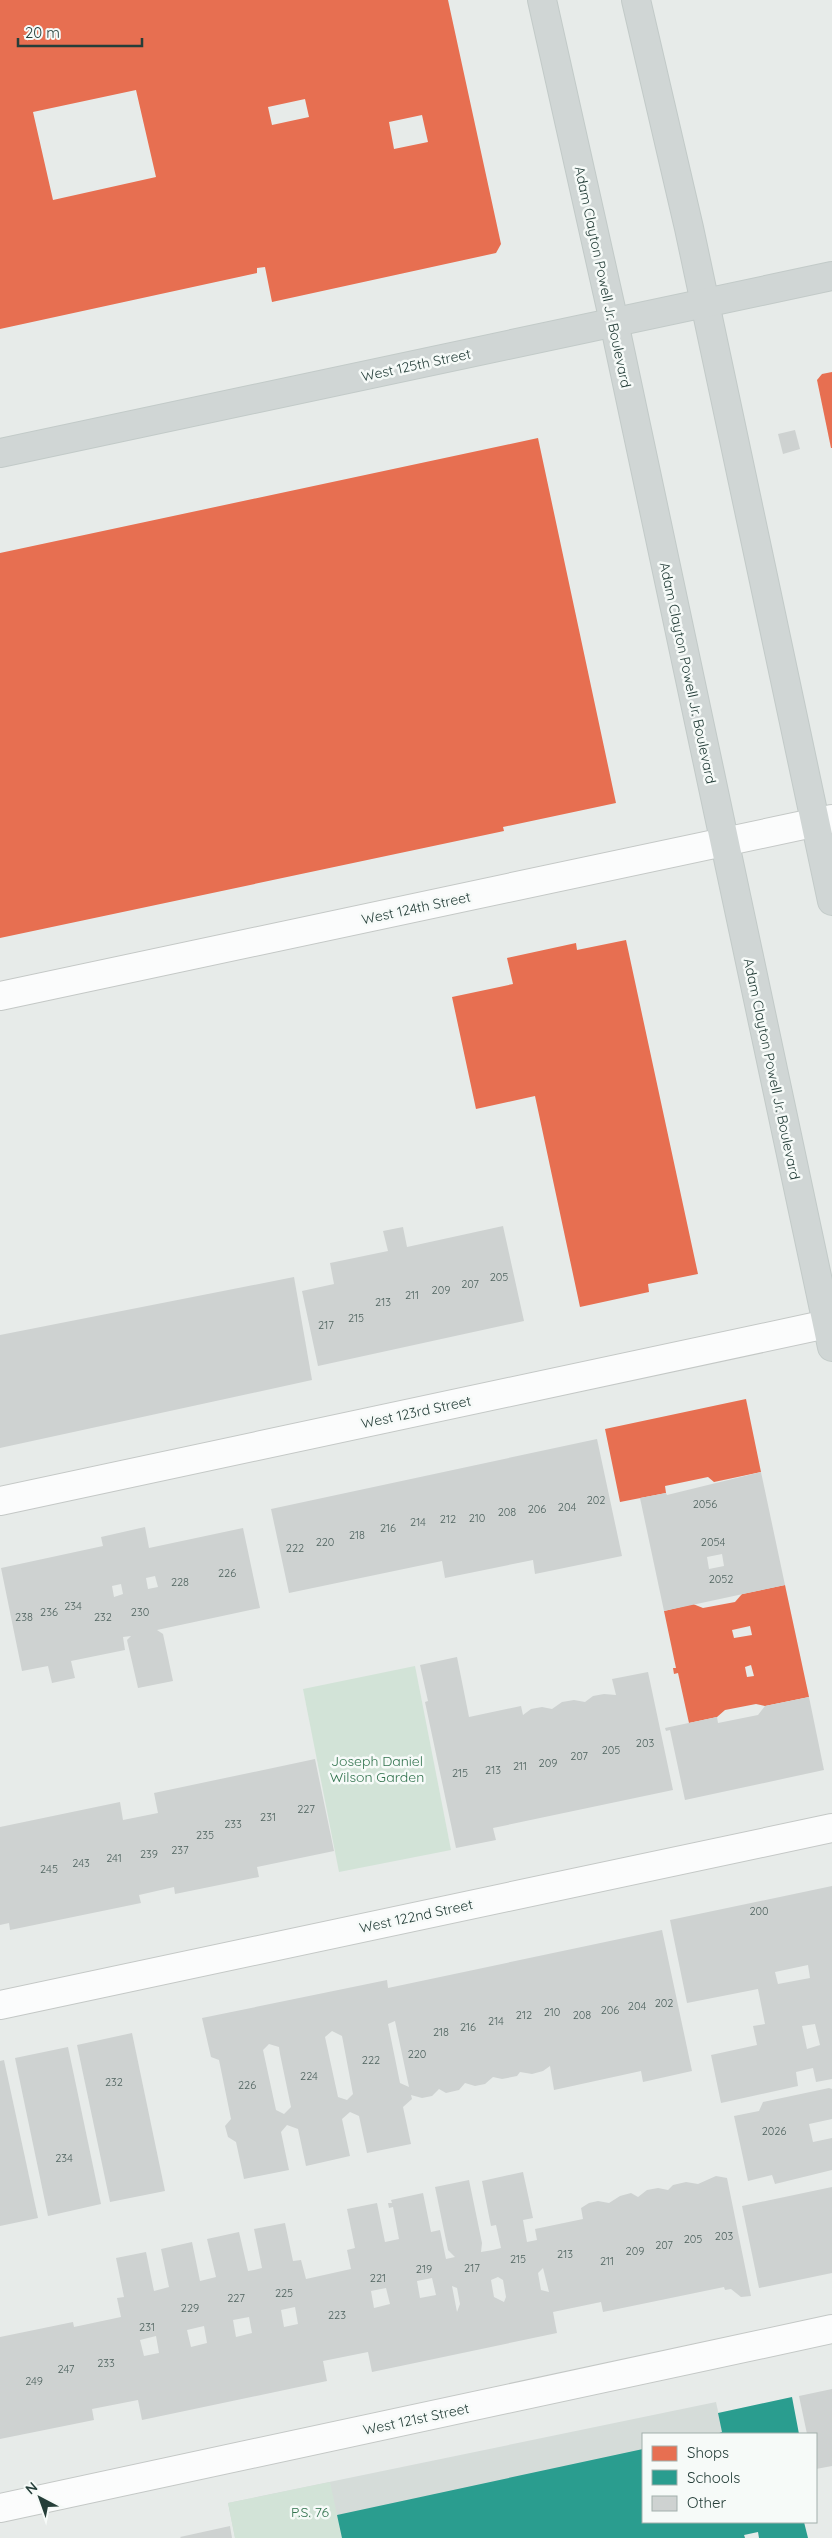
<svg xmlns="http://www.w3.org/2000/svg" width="832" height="2538" font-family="Quicksand,sans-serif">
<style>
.built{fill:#d5dcd9}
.green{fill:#d2e3d7}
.shops{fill:#e76f51;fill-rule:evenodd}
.schools{fill:#2a9d8f}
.building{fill:#ced2d1;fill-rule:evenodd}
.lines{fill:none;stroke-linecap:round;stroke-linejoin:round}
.minor-casing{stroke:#c4c8c6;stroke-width:30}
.primary-casing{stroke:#c2cac8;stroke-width:30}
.minor{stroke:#fbfcfc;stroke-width:28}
.primary{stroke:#d0d6d5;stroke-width:28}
.labels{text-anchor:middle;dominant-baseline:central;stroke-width:5;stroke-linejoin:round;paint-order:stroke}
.number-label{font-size:11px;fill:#506460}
.street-label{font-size:14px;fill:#253e39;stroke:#f6faf8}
.park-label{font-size:14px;fill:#32734e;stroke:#f6faf8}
</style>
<rect width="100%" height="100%" fill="#e7ebe9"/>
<path class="built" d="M716,2402L723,2434H643V2522H741L745,2538H235L228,2503Z"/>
<g class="green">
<path d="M415,1666L451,1850L339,1872L303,1689Z"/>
<path d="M330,2482L342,2538H235L228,2503Z"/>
</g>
<g class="shops">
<path d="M0,0H448L501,244L496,253L272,302L265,267L257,268V273L0,329ZM136,90L156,177L53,200L33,112ZM305,99L309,117L272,125L268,107ZM422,115L428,142L394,149L389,122Z"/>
<path d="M832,372V448H831L817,380L822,374Z"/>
<path d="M538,438L616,803L503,827L504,831L0,938V553Z"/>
<path d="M626,940L698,1274L648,1284L649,1292L580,1307L535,1096L476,1109L452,997L513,984L507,958L576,943L577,950Z"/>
<path d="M746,1399L761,1472L714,1482L708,1477L665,1486L666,1493L620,1502L605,1429Z"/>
<path d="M785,1585L809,1697L765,1706L756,1704L725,1710L717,1717L689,1723L678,1673L674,1674L673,1668H676L664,1611L693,1604L703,1608L735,1602L742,1594ZM750,1626L752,1635L734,1638L732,1630ZM751,1665L754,1676L747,1677L745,1667Z"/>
</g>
<g class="schools">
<path d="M792,2397L799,2434H717L722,2432L718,2413Z"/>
<path d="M643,2449V2522H804L808,2538H759L758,2532L744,2535L745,2538H342L337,2515Z"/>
</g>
<g class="building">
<path d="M795,430L800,449L783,454L778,434Z"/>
<path d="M503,1226L524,1321L318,1366L302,1291L334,1284L330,1263L388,1251L383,1231L403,1227L407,1247Z"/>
<path d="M294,1277L312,1380L0,1448V1335Z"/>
<path d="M597,1439L622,1556L535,1574L533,1560L445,1578L442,1561L289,1593L271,1509Z"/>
<path d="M761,1472L785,1585L664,1611L640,1498L666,1493L667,1495ZM722,1554L724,1566L709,1569L707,1557Z"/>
<path d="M145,1527L149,1548L243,1528L260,1608L157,1630L163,1634L173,1681L138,1688L127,1640L131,1636L123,1637L125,1650L71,1661L75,1678L52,1683L48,1666L22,1671L1,1568L103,1546L101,1537ZM155,1576L158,1587L148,1589L146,1578ZM121,1584L123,1594L114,1597L112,1586Z"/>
<path d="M457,1657L469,1717L521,1706L523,1715L531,1709L542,1707L552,1709L562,1702L574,1700L585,1702L593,1696L604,1694L616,1695L612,1679L648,1672L673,1790L493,1828L496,1840L456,1848L425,1702L428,1701L420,1665Z"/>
<path d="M809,1697L824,1770L685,1800L670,1730L666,1731L665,1728L717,1717L718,1723L758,1715L765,1706Z"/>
<path d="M315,1759L334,1851L257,1867L259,1877L175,1894L174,1887L139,1895L141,1903L10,1930L9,1923L0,1925V1827L120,1802L123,1820L158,1813L154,1793Z"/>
<path d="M832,1886V2079L816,2082L813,2068L796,2072L798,2086L721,2103L711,2055L757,2045L753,2026L765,2024L758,1989L687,2003L670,1920ZM808,1965L810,1978L778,1984L775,1972ZM815,2024L820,2045L807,2049L802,2026Z"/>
<path d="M662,1930L692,2071L643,2082L641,2071L554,2090L550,2066L543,2071L532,2074L520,2072L517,2076L502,2079L493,2077L485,2084L475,2086L465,2083L459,2090L446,2093L439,2089L432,2096L422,2098L411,2095L412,2099L403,2107L411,2144L367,2153L359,2116L350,2112L342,2119L350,2156L306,2166L298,2129L287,2125L281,2132L289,2170L244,2179L236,2142L228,2137L225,2126L231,2119L219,2060L211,2057L202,2018L387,1980L388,1988ZM395,2021L409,2087L400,2083L388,2024ZM332,2031L342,2036L353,2094L347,2100L338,2097L325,2037ZM269,2044L279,2047L280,2054L291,2107L284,2114L276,2110L263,2050Z"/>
<path d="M132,2033L165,2191L110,2202L77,2045Z"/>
<path d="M68,2047L101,2204L48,2216L15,2058Z"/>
<path d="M4,2060L38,2218L0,2226V2061Z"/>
<path d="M829,2088L832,2089V2119L809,2124L813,2142L832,2138V2170L775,2184L772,2175L748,2181L734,2116L759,2111L763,2102Z"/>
<path d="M523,2172L533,2218L523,2220L527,2242L537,2240L535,2229L583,2219L581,2208L589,2203L598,2201L609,2203L620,2196L631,2193L638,2197L647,2190L658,2188L668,2190L673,2185L686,2182L698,2184L716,2176L727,2178L751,2296L741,2297L731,2289L725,2290L724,2287L603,2312L601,2302L553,2312L557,2333L372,2372L368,2352L323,2361L327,2381L142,2420L138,2400L92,2409L94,2420L0,2439V2337L73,2322L74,2327L121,2317L117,2298L124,2297L116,2258L146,2252L154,2291L169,2287L161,2249L192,2242L200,2281L216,2277L207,2239L239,2232L248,2271L254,2270L262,2268L254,2229L285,2223L293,2261L301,2260L306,2279L351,2269L347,2250L355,2248L347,2209L377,2203L385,2242L399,2239L393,2207L389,2208L388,2203H392L391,2200L423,2193L431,2232L440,2230L446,2259L455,2257L448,2250L435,2187L469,2180L482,2243L481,2252L493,2250L501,2248L496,2225L491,2226L482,2181ZM543,2268L549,2292L541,2290L538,2273ZM498,2277L503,2280L506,2297L504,2302L494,2297L491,2280ZM432,2278L436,2295L420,2298L417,2281ZM452,2286L457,2288L460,2304L457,2312ZM386,2288L390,2304L374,2308L371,2291ZM295,2307L298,2324L284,2327L281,2310ZM249,2317L252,2333L236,2337L233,2320ZM204,2326L207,2343L191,2347L187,2330ZM156,2336L159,2353L144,2356L140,2340Z"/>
<path d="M832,2187V2273L759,2288L742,2206Z"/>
<path d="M832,2389V2466L816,2469V2434H807L799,2396Z"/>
<path d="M230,2526L232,2538H181L180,2537Z"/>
</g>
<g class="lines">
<defs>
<g id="minor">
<path d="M0,996L832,819"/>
<path d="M0,1501L832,1323"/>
<path d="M0,2005L832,1828"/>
<path d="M0,2508L832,2329"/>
</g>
<g id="primary">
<path d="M542,0L614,322L832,1347"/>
<path d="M636,0L689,228L832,901"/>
<path d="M0,453L832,276"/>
</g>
</defs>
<use href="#minor" class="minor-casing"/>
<use href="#primary" class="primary-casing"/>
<use href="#minor" class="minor"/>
<use href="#primary" class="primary"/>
</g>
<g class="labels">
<g class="number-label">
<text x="499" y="1277">205</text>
<text x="470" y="1284">207</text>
<text x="441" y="1290">209</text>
<text x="412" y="1295">211</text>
<text x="383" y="1302">213</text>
<text x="356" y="1318">215</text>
<text x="326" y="1325">217</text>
<text x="596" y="1500">202</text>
<text x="705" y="1504">2056</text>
<text x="567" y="1507">204</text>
<text x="537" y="1509">206</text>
<text x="507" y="1512">208</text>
<text x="477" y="1518">210</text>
<text x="448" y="1519">212</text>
<text x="418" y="1522">214</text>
<text x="388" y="1528">216</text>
<text x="357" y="1535">218</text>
<text x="325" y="1542">220</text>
<text x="713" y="1542">2054</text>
<text x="295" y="1548">222</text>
<text x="227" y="1573">226</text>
<text x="721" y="1579">2052</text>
<text x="180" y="1582">228</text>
<text x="73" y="1606">234</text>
<text x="49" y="1612">236</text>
<text x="140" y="1612">230</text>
<text x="24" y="1617">238</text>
<text x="103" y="1617">232</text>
<text x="645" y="1743">203</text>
<text x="611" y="1750">205</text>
<text x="579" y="1756">207</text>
<text x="548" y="1763">209</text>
<text x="520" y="1766">211</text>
<text x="493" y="1770">213</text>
<text x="460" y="1773">215</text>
<text x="306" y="1809">227</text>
<text x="268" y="1817">231</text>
<text x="233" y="1824">233</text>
<text x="205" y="1835">235</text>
<text x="180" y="1850">237</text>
<text x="149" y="1854">239</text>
<text x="114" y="1858">241</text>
<text x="81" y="1863">243</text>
<text x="49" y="1869">245</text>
<text x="759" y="1911">200</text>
<text x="664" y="2003">202</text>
<text x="637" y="2006">204</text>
<text x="610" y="2010">206</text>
<text x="552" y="2012">210</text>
<text x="524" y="2015">212</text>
<text x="582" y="2015">208</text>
<text x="496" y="2021">214</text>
<text x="468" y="2027">216</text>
<text x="441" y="2032">218</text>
<text x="417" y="2054">220</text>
<text x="371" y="2060">222</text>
<text x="309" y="2076">224</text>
<text x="114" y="2082">232</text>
<text x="247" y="2085">226</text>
<text x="774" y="2131">2026</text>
<text x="64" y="2158">234</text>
<text x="724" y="2236">203</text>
<text x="693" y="2239">205</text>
<text x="664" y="2245">207</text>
<text x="635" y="2251">209</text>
<text x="565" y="2254">213</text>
<text x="518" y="2259">215</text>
<text x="607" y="2261">211</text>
<text x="472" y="2268">217</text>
<text x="424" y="2269">219</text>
<text x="378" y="2278">221</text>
<text x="284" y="2293">225</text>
<text x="236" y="2298">227</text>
<text x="190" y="2308">229</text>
<text x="337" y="2315">223</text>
<text x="147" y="2327">231</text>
<text x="106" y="2363">233</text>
<text x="66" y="2369">247</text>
<text x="34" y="2381">249</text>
</g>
<g class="street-label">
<text transform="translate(603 277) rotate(78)">Adam Clayton Powell Jr. Boulevard</text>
<text transform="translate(416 365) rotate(-12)">West 125th Street</text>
<text transform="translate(688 673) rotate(78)">Adam Clayton Powell Jr. Boulevard</text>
<text transform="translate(416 908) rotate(-12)">West 124th Street</text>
<text transform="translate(772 1069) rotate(78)">Adam Clayton Powell Jr. Boulevard</text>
<text transform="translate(416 1412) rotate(-12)">West 123rd Street</text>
<text transform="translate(416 1916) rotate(-12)">West 122nd Street</text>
<text transform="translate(416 2419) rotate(-12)">West 121st Street</text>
</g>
<g class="park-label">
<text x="377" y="1761">Joseph Daniel<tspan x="377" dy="16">Wilson Garden</tspan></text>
<text x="310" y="2512">P.S. 76</text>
</g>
</g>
<rect x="642" y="2433" width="175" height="90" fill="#f6faf8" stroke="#a2afac"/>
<rect x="652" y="2446" width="25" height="15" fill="#e76f51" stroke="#a2afac"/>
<text x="687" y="2458" font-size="15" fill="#253e39">Shops</text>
<rect x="652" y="2470" width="25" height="15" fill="#2a9d8f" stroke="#a2afac"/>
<text x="687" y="2483" font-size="15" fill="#253e39">Schools</text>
<rect x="652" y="2496" width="25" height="15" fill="#ced2d1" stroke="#a2afac"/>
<text x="687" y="2508" font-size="15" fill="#253e39">Other</text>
<g transform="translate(40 2498) rotate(319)" stroke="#f6faf8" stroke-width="4" paint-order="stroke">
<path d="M0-4L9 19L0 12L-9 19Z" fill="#253e39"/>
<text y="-8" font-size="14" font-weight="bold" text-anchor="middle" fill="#253e39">N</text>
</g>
<path d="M18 38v8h124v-8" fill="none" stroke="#253e39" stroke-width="2.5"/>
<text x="25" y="38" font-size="15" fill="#253e39" stroke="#f6faf8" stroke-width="4" paint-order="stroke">20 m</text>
</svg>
